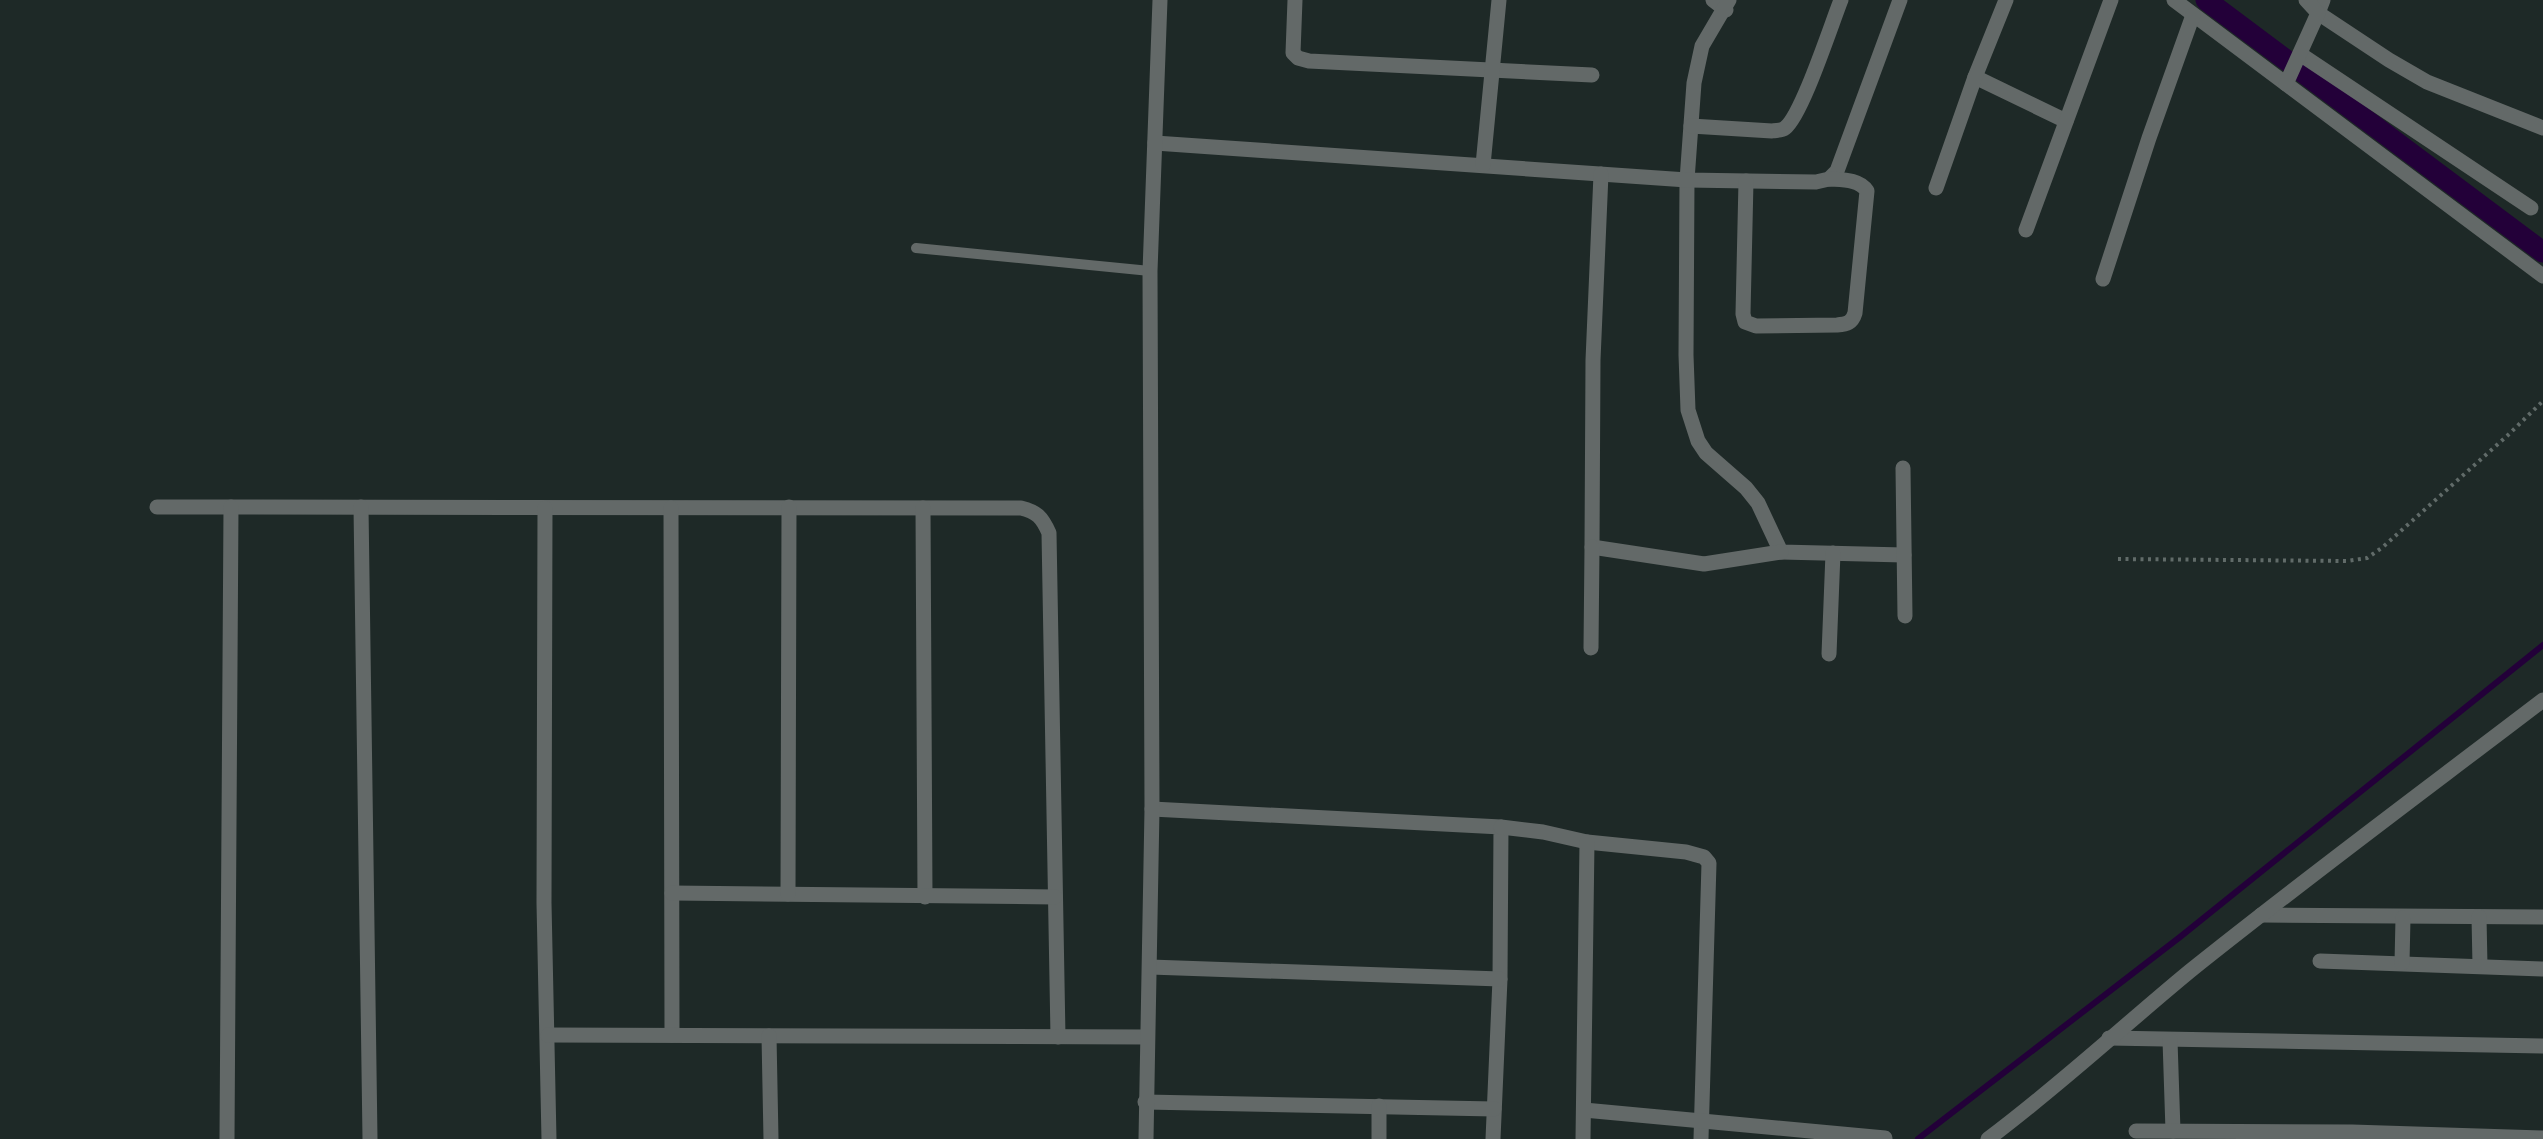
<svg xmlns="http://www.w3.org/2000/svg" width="2543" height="1139" font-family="Overpass,sans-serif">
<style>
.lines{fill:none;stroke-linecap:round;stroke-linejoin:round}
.stream{stroke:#230039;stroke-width:6}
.canal{stroke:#230039;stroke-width:21}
.path{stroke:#616b69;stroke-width:4;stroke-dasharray:3 4.5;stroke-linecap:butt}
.lane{stroke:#636968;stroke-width:10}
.street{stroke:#636968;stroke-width:15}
</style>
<rect width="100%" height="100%" fill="#1e2927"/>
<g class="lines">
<path class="stream" d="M1918,1139L2180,937L2543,645"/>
<path class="canal" d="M2206,0L2543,252"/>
<path class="path" d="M2118,559L2347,561L2367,558L2383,547L2507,436L2543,401"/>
<path class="lane" d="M916,248L1150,271"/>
<g class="street">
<path d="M1295,0L1293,53L1298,58L1309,61L1592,75"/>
<path d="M1713,0L1726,10"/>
<path d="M1729,0L1702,46L1694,83L1687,180L1686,355L1688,410L1698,441L1706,453L1746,488L1758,503L1781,552L1904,555"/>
<path d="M2174,0L2543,276"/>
<path d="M2323,0L2318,13L2389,60L2427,82L2543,128"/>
<path d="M2300,54L2531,208"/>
<path d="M1975,77L2066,121"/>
<path d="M2286,84L2318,13L2306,0"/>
<path d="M1691,126L1772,131C1777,130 1781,131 1785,128C1802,115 1831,25 1841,0"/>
<path d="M1155,143L1687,180L1816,182L1829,179L1837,171L1900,0"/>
<path d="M1483,165L1499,0"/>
<path d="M1601,174L1593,360L1592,547L1704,564L1781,552"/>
<path d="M1746,181L1743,314L1745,322L1756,326L1837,325C1847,324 1852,323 1855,313L1867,191C1859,179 1842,180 1829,179"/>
<path d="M1936,188L1975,77L2006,0"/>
<path d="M2026,230L2111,0"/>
<path d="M2103,279L2149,138L2193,15"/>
<path d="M1903,468L1905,616"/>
<path d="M157,507L1021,508C1037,512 1042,517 1049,533L1058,1037"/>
<path d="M361,507L370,1139"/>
<path d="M545,508L544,903L549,1139"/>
<path d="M671,508L672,1035"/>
<path d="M923,508L925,897"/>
<path d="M1591,648L1592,547"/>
<path d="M1829,654L1833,553"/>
<path d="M1152,809L1501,827L1500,979L1493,1139"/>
<path d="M1501,827L1543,832L1587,842L1686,852L1704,857L1709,863L1701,1139"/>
<path d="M672,893L1055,897"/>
<path d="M788,894L789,507"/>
<path d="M2261,915L2543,917"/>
<path d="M2479,917L2480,966"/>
<path d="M2320,961L2543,969"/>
<path d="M2402,963L2403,918"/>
<path d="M1150,967L1500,979"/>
<path d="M548,1035L1146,1037"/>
<path d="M769,1036L771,1139"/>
<path d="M2109,1038L2543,1046"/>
<path d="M2170,1040L2173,1131"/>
<path d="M1145,1102L1494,1109"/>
<path d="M1379,1106V1139"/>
<path d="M1584,1110L1885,1138"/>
<path d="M2136,1131L2352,1132L2543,1138"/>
<path d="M227,1139L231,507"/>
<path d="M1146,1139L1152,809L1150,271L1160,0"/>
<path d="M1583,1139L1587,842"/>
<path d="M1988,1139C2058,1087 2122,1027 2190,971C2306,878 2425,790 2543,700"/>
</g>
</g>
</svg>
